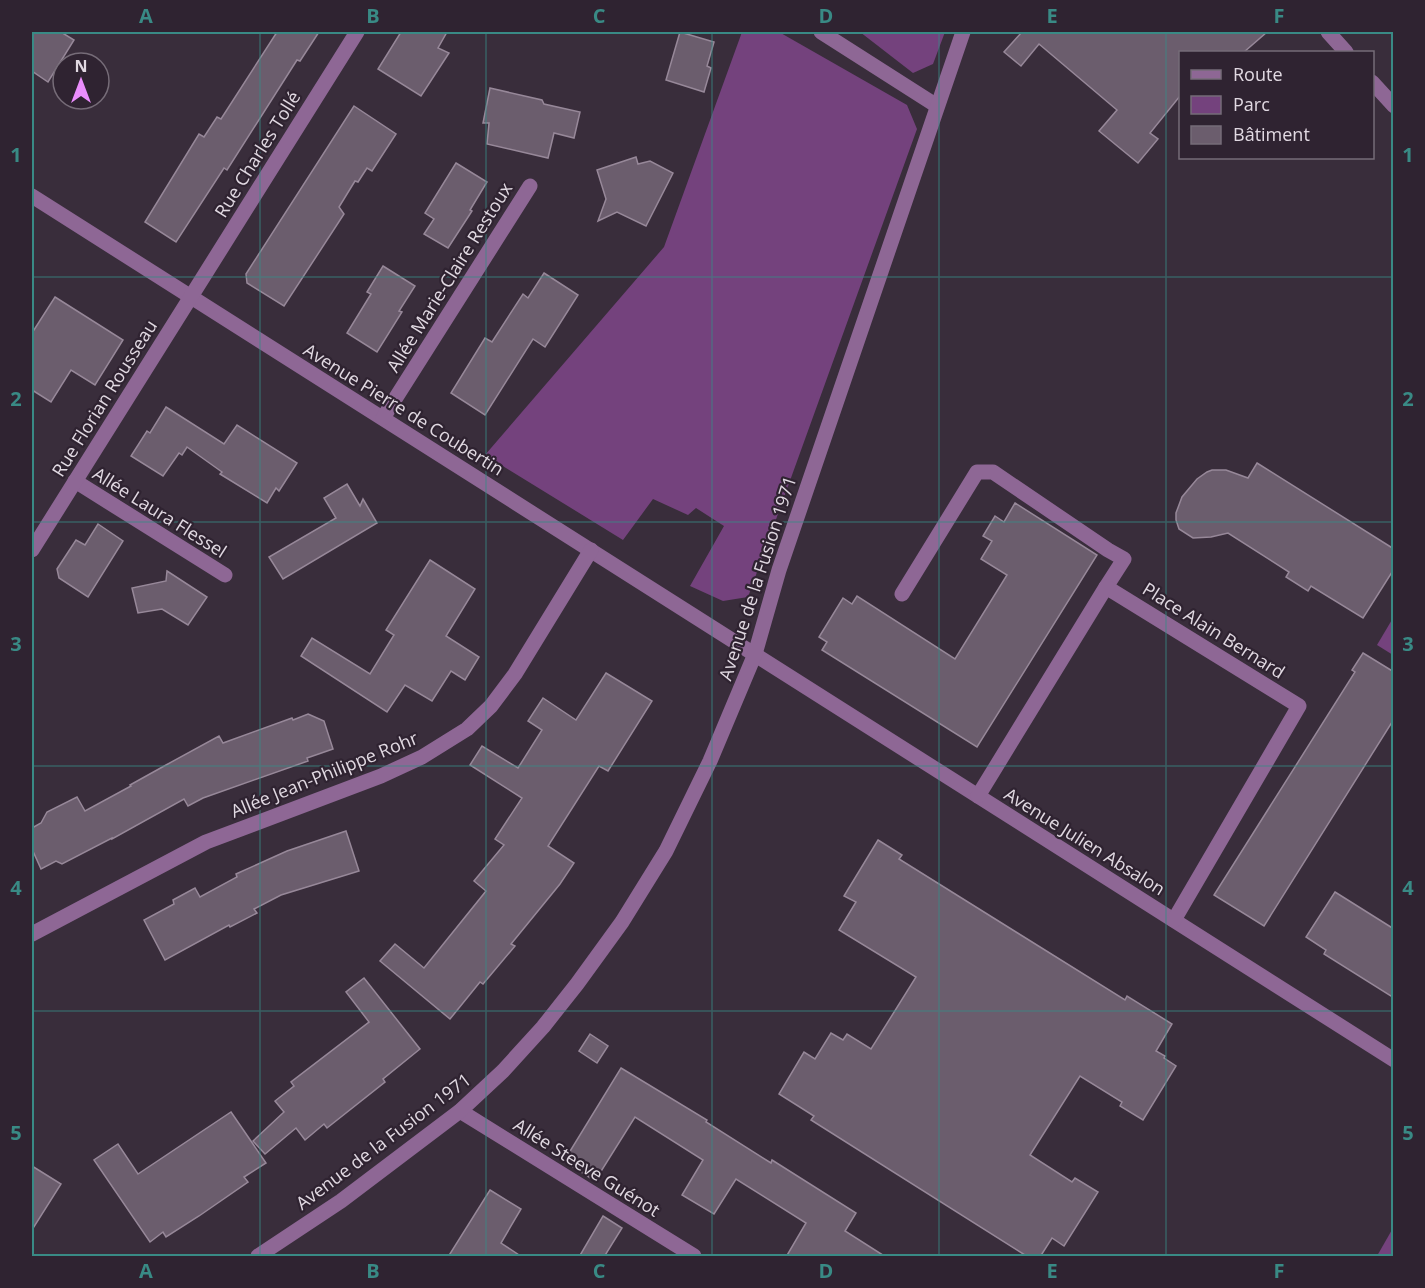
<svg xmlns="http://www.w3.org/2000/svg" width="1425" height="1288" font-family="'Open Sans',sans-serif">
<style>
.green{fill:#74427d}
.building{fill:#6b5d6d;stroke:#978899;stroke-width:1.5}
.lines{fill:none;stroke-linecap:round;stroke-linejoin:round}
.minor{stroke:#8e6795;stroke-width:15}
.grid{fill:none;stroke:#398a85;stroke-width:1.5;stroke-opacity:0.55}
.labels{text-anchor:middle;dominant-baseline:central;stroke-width:4.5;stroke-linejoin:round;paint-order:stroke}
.street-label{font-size:18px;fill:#e1d9e2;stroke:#2f2331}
.neatline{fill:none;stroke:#398a85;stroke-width:2}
.grid-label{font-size:20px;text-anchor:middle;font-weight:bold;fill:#398a85}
</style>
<rect width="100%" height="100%" fill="#392d3b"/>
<g class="green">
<path d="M742,32H779L907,105L917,129L748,597L723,601L690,586L724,526L696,508L688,515L653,499L623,540L485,455L664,247Z"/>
<path d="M860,32H945L933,64L913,73Z"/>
<path d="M1393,618V655L1377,645Z"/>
<path d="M1393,1228V1256H1377Z"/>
</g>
<g class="building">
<path d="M32,32H61L74,40L48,82L32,71Z"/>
<path d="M277,32H319L300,61L297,60L227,170L224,168L176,242L145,222L199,134L204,137L217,117L221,119Z"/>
<path d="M401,32H447L438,48L449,53L421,96L378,69Z"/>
<path d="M680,32L714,42L707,66L711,68L704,92L666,80Z"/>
<path d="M1022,32H1267L1244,52H1180V96L1150,133L1158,139L1138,163L1099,131L1117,110L1039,44L1021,66L1004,52Z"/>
<path d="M490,88L542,100L544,104L580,112L574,138L554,133L548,158L487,144L489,123H483Z"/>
<path d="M354,106L396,134L372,171L367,168L358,182L355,181L339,207L344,214L284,306L247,283L246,274Z"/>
<path d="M636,157L638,164L650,161L673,173L646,226L617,212L598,221L606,199L597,170Z"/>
<path d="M456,163L487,182L470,210L472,211L448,248L424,234L434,219L425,213Z"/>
<path d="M383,266L415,286L399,311L402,312L377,352L347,333L371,294L367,292Z"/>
<path d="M544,273L578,295L545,347L533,339L485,415L451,393L485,338L492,342L523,294L528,298Z"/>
<path d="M55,297L123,340L95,385L71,370L51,402L32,390V333Z"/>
<path d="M166,407L224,444L237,425L297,463L279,491L276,488L267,503L220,474L222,472L187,447L182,455L179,453L163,476L131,456L147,431L150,433Z"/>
<path d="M1257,463L1394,549V569L1363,618L1311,586L1308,591L1286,577L1289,572L1228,533L1211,537L1193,538L1179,529L1176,520V513L1182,497L1197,479L1207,472L1212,470H1226L1248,478Z"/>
<path d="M347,484L360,506L363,499L377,523L283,579L269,557L336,518L324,498Z"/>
<path d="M1015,503L1097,555L977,747L822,650L827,642L819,637L843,598L852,604L857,596L955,659L1007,575L981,559L992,541L983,536L995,516L1004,522Z"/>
<path d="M98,524L123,541L88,597L59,578L57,569L76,540L85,545Z"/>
<path d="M430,560L475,589L446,636L479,657L465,680L451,671L432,701L405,685L387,712L301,656L312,638L370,674L394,635L386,630Z"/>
<path d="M167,571L207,597L188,625L162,609L138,613L132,588L166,581Z"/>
<path d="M1363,653L1394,672V719L1264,926L1214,895L1355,672L1352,670Z"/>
<path d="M606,673L652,701L608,771L599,766L548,846L574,863L560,884L511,944L515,946L483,984L480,982L450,1019L380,961L395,944L424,968L486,891L474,881L504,845L495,839L522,798L470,765L482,746L518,768L542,730L528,721L543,698L576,720Z"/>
<path d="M308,714L324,721L333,749L307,758L308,761L203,798L188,806L184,799L112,839V838L62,864L56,861L41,869L32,849V828L41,823L47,812L77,797L85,811L131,786L130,785L166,765L219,736L223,743L292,718L293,720Z"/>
<path d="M346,831L359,871L281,895L254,909L257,913L230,927L229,925L165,960L144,920L174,904L173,900L195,888L200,897L237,877L236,874L287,851Z"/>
<path d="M878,840L902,855L899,859L1125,1000L1127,996L1172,1024L1156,1051L1165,1056L1164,1058L1176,1066L1143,1120L1120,1106L1122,1102L1080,1076L1030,1155L1072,1182L1075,1178L1098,1192L1064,1246L1052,1238L1040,1257H1028L811,1120L814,1116L779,1094L804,1052L815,1059L831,1033L843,1040L847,1034L871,1049L916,977L839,930L856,902L844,896Z"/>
<path d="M1335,892L1394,929V998L1324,954L1326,950L1306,937Z"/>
<path d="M364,978L420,1049L383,1079L385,1082L327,1128L324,1124L305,1140L296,1128L265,1154L253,1141L284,1112L275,1101L294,1086L291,1082L369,1022L346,992Z"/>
<path d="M590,1034L608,1046L597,1063L579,1051Z"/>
<path d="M621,1068L707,1120L706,1122L771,1163L772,1160L856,1213L845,1231L886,1257H786L806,1223L736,1179L714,1214L682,1195L703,1160L635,1117L595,1181L564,1161Z"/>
<path d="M231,1112L266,1163L244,1177L248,1182L199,1216L166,1237L163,1232L150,1242L94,1160L118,1144L138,1174Z"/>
<path d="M32,1166L61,1184L32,1230Z"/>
<path d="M490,1190L521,1209L501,1243L522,1257H448Z"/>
<path d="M603,1216L622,1228L604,1257H579Z"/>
</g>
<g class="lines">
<g class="minor">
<path d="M821,32L937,106"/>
<path d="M1328,32L1346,52"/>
<path d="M1372,82L1394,106"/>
<path d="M32,196L1394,1060"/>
<path d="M383,418L530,186"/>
<path d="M75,481L225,575"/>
<path d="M32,550L357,32"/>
<path d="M902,594L977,472H993L1108,550L1124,559L1106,587"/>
<path d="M978,796L1106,587L1299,706L1174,920"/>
<path d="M32,934L206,842L381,776L422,757L467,729L491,706L515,674L591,550"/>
<path d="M460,1111L694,1256"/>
<path d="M258,1256L341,1201L460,1111L503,1071L543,1027L577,984L622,922L666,851L710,761L755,654L779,570L963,32"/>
</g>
</g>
<path class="grid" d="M260,32V1256M486,32V1256M712,32V1256M939,32V1256M1166,32V1256M32,277H1394M32,522H1394M32,766H1394M32,1011H1394"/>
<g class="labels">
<g class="street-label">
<text transform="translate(257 154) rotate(-58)">Rue Charles Tollé</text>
<text transform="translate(449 277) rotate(-58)">Allée Marie-Claire Restoux</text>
<text transform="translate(104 398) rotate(-58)">Rue Florian Rousseau</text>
<text transform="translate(404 409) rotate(32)">Avenue Pierre de Coubertin</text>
<text transform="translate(160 512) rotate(32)">Allée Laura Flessel</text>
<text transform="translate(757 578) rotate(-72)">Avenue de la Fusion 1971</text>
<text transform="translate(1214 630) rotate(32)">Place Alain Bernard</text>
<text transform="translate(324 774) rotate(-22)">Allée Jean-Philippe Rohr</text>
<text transform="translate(1085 841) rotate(32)">Avenue Julien Absalon</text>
<text transform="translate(383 1141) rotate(-37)">Avenue de la Fusion 1971</text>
<text transform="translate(587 1167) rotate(32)">Allée Steeve Guénot</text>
</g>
</g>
<rect width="1425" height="1288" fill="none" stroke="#2f2331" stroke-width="66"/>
<rect x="1179" y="51" width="195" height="108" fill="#2f2331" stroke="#766c78" stroke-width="1.5"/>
<rect x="1191" y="70" width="30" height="9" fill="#8e6795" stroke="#766c78" stroke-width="1.5"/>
<text x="1233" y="81" font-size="18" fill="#e1d9e2">Route</text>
<rect x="1191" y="96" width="30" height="18" fill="#74427d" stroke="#766c78" stroke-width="1.5"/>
<text x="1233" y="111" font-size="18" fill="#e1d9e2">Parc</text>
<rect x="1191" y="126" width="30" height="18" fill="#6b5d6d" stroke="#766c78" stroke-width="1.5"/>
<text x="1233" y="141" font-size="18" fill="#e1d9e2">Bâtiment</text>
<g transform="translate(81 81)"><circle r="28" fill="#2f2331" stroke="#766c78" stroke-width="1.5"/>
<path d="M0-4.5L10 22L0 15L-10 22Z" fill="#ea8dfc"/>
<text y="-9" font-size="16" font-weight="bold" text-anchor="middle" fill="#e1d9e2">N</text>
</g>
<rect x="33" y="33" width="1359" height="1222" class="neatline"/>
<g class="grid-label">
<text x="146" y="23">A</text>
<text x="373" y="23">B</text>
<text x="599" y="23">C</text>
<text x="826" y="23">D</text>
<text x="1052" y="23">E</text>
<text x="1279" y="23">F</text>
<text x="16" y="162">1</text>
<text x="1408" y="162">1</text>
<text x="16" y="406">2</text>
<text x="1408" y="406">2</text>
<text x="16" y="651">3</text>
<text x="1408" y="651">3</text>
<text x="16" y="895">4</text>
<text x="1408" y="895">4</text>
<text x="16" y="1140">5</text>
<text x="1408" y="1140">5</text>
<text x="146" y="1278">A</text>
<text x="373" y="1278">B</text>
<text x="599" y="1278">C</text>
<text x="826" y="1278">D</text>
<text x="1052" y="1278">E</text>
<text x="1279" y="1278">F</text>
</g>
</svg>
